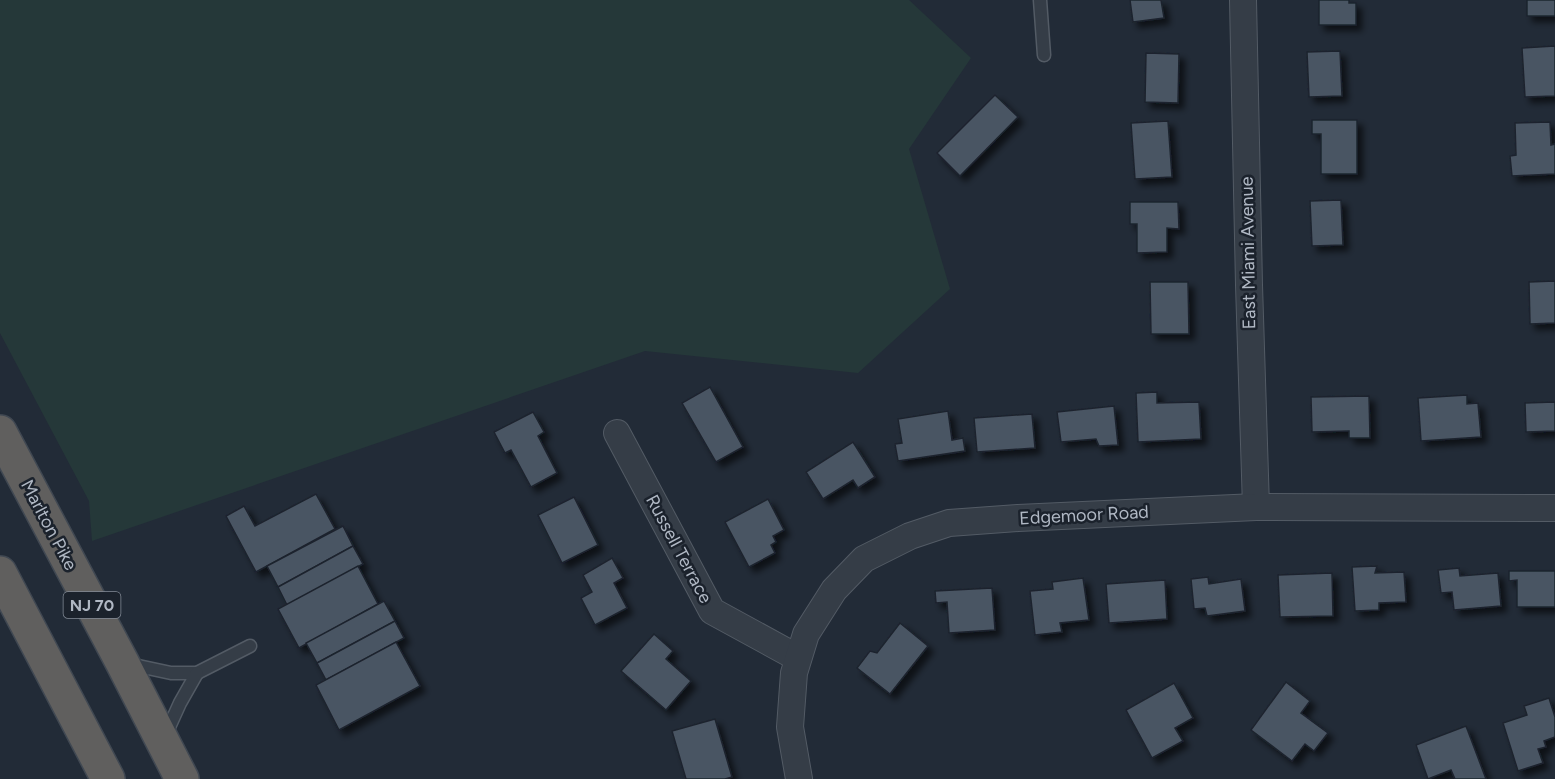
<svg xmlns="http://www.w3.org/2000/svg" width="1555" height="779" font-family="Figtree,sans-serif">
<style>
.green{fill:#253839}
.building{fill:#4a5563;stroke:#1d242e;stroke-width:1.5;filter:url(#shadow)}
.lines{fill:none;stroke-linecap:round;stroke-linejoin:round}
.service-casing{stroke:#535b65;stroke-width:15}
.minor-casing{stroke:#535b65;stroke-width:28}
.trunk-casing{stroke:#404852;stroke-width:36}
.service{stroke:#353d47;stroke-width:12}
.minor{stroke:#353d47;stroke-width:26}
.trunk{stroke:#605f5e;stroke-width:33}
.labels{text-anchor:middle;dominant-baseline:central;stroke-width:5;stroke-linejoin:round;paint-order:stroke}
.shield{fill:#1b222c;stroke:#838b96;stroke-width:1.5}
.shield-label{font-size:16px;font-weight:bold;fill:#b0b8c4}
.street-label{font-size:18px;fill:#b0b8c4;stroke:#1b222c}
</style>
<defs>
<filter id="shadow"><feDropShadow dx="5.5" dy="5.5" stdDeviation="3" flood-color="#0009"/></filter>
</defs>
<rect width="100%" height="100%" fill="#222b37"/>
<path class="green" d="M0,0H909L971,58L909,149L950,289L858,373L645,351L92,541L89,501L0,333Z"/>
<g class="building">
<path d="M1130,0H1161L1164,18L1133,22Z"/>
<path d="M1319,0H1349V3H1356V25H1319Z"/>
<rect x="1527" y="0" width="28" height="16"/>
<path d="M1555,46V96L1525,97L1522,48Z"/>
<path d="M1340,51L1342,96L1309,97L1307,52Z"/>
<path d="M1146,53L1179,54L1178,103L1145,102Z"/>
<path d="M995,95L1018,117L960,176L937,153Z"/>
<path d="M1312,120H1357V174H1321V134H1312Z"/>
<path d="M1168,121L1172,177L1135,179L1131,123Z"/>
<path d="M1550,122L1551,145L1555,144V174L1512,176L1510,156L1516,155L1515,123Z"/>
<path d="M1341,200L1343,245L1312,246L1310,201Z"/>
<path d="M1130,202H1178L1179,229L1167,228V252L1137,253V224H1130Z"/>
<path d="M1555,281V323L1530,324L1529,282Z"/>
<path d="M1150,282H1188L1189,334H1151Z"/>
<path d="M710,387L743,447L716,462L682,403Z"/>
<path d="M1157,392V403L1199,402L1201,439L1138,442L1136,393Z"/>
<path d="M1467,395V404L1478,403L1481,437L1421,441L1418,398Z"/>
<path d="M1369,396L1370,438H1349V431L1312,432L1311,397Z"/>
<path d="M1555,402V431L1526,432L1525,403Z"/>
<path d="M1114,406L1118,445L1099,446L1096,439L1061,442L1057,412Z"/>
<path d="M948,411L952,440L963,438L965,451L898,461L895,444L902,443L898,419Z"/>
<path d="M533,412L544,432L538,436L557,473L531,487L511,450L505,453L494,432Z"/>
<path d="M1032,414L1035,448L977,452L974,418Z"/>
<path d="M853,442L875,477L858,488L853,480L823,499L806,472Z"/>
<path d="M316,494L335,529L256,572L226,516L244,506L255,526Z"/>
<path d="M574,497L598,545L562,563L538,515Z"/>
<path d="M768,499L784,530L773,536L776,542L771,545L775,553L749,567L725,522Z"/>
<path d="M343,526L353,546L278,587L267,566Z"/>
<path d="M353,546L363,564L287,605L278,587Z"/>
<path d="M612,558L623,578L614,583L627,608L595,625L581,598L592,592L583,575Z"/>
<path d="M358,566L378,604L299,648L278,609Z"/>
<path d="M1377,566L1375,573L1404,572L1406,602L1379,603V610L1355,611L1352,567Z"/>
<path d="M1459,568L1460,576L1498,573L1501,606L1454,610L1452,592L1441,593L1438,570Z"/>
<path d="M1509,571H1555V607H1517V580L1509,581Z"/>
<path d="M1332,573L1333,616L1280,617L1278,575Z"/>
<path d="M1208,577L1209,584L1241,579L1245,611L1207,616L1205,608L1194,609L1191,579Z"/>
<path d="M1083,578L1089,620L1060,623L1062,632L1035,635L1030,591L1053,589L1052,582Z"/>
<path d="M1165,580L1167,619L1109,623L1106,584Z"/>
<path d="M992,588L995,630L949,633L947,602L936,603L935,591Z"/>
<path d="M384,601L395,621L317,663L306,643Z"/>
<path d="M395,621L404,638L326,680L317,663Z"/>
<path d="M900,623L928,646L890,694L857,668L870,651L877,653Z"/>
<path d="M654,634L673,651L666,659L691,681L666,710L621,671Z"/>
<path d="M396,642L420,686L339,730L316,685Z"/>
<path d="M1286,682L1310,701L1301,713L1328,733L1314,751L1305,744L1292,761L1251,730Z"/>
<path d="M1174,683L1193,718L1175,728L1183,741L1152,758L1126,710Z"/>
<path d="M1549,698L1555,717V737L1544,741L1546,747L1538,749L1543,763L1518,771L1503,723L1527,715L1524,706Z"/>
<path d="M715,719L732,777L725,779H686L672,731Z"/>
<path d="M1466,726L1486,779H1455L1451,770L1428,779L1416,745Z"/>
</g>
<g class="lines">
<defs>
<g id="service">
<path d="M1040,0L1044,55"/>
<path d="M129,664L171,673H197L250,646"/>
<path d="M165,736L180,703L197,673"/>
</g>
<g id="minor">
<path d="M1243,0L1249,285L1256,507"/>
<path d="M617,433L712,611L798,658"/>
<path d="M799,779L790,727L794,673L806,634L834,590L864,559L910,536L949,523L1018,518L1256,507L1555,508"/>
</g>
<g id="trunk">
<path d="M0,432L122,662L182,779"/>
<path d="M0,573L108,779"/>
</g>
</defs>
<use href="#service" class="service-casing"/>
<use href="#minor" class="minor-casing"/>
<use href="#trunk" class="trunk-casing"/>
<use href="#service" class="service"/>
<use href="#minor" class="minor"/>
<use href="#trunk" class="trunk"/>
</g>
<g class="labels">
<rect class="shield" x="63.5" y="592" width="57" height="26" rx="4.5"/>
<g class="shield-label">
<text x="92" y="605">NJ 70</text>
</g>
<g class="street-label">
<text transform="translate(1248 253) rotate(-91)">East Miami Avenue</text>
<text transform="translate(1084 515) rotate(-3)">Edgemoor Road</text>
<text transform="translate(49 525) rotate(62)">Marlton Pike</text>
<text transform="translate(679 549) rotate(62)">Russell Terrace</text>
</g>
</g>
</svg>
